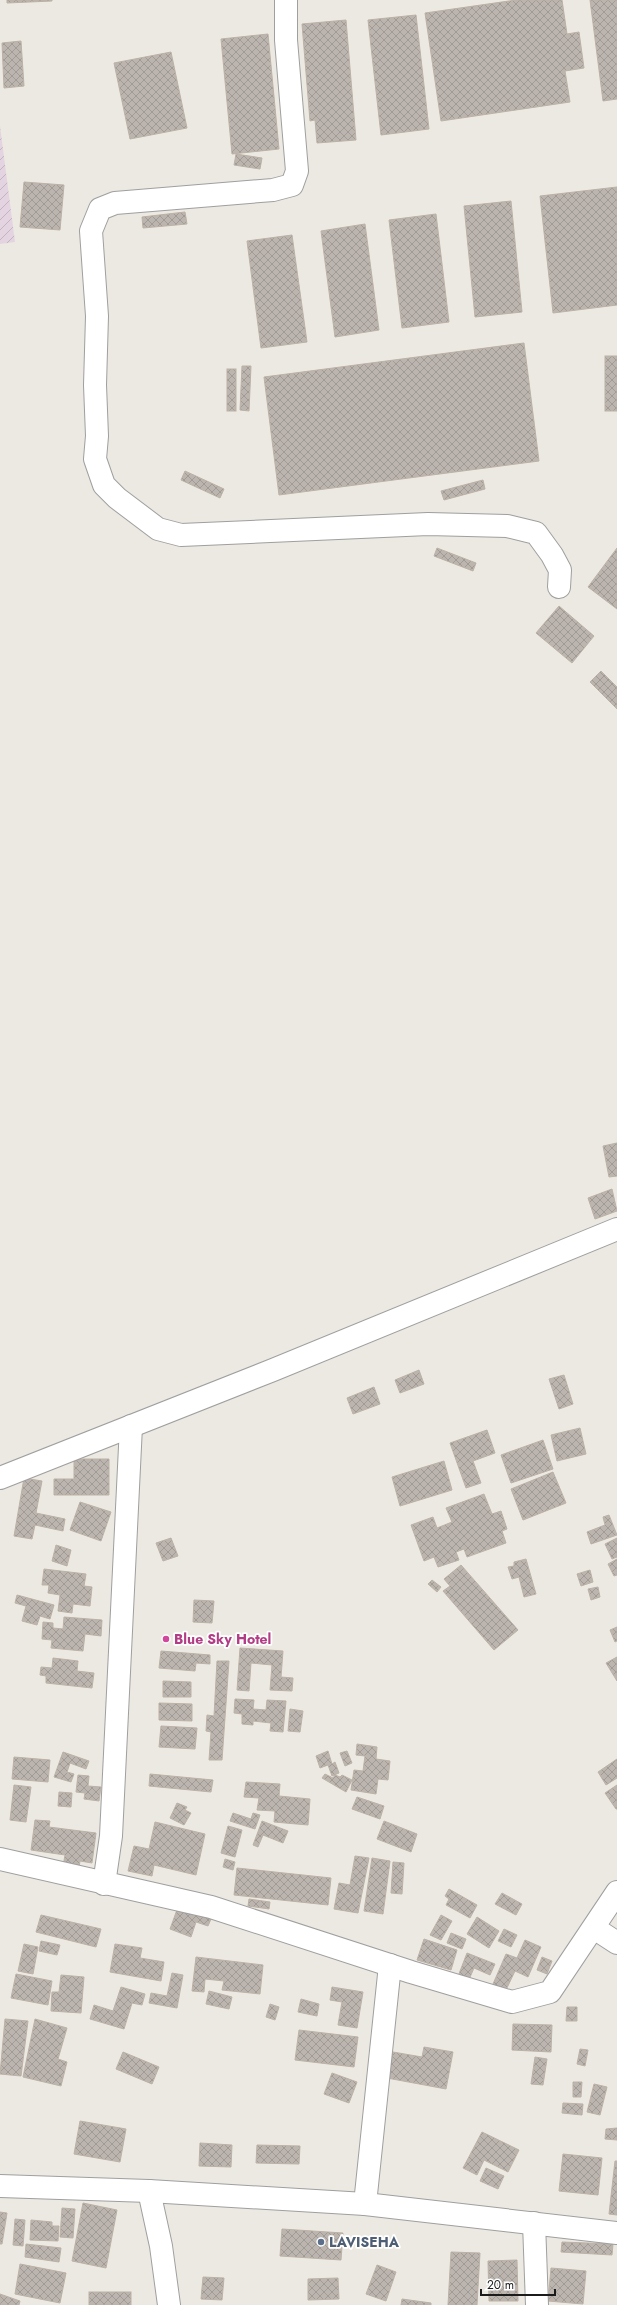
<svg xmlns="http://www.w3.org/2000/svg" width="617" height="2305" font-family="Jost,sans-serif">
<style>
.industrial{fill:url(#industrial-furrows)}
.building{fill:url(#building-cross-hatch);stroke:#bcb1a6}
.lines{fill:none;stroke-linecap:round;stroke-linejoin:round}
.minor-casing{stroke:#9f9f9f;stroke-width:24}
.minor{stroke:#fff;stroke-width:22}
.hotel-dot{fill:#d1479c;stroke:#fff;stroke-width:1.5}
.service-dot{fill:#5c6f8a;stroke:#fff;stroke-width:1.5}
.labels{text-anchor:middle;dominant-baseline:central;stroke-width:3.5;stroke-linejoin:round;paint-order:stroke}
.hotel-label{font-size:14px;font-weight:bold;fill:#b23c85;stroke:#fff;text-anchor:start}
.service-label{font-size:14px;font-weight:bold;fill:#4e5e75;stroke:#fff;text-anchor:start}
</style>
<defs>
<pattern id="industrial-furrows" width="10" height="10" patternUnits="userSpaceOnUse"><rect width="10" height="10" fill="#e4d4e1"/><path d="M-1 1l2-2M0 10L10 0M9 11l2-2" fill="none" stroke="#c3b5c0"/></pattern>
<pattern id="building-cross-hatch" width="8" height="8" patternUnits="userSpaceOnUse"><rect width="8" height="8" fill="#bcb5af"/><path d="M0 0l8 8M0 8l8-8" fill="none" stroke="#a19b96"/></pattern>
</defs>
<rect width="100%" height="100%" fill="#ece9e2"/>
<path class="industrial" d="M0,126L15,242L0,244Z"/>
<g class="building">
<path d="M7,0H52V1L7,3Z"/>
<path d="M516,0H562L567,34L579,32L584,68L565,71L570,102L441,121L425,13Z"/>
<path d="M590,0H617V99L603,101Z"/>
<path d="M416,15L429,129L381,135L368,20Z"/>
<path d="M346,20L356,140L317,143L315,120L310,121L302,24Z"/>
<path d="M268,34L279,149L232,154L221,39Z"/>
<path d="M21,41L24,86L4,88L2,43Z"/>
<path d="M171,52L187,128L130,139L114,63Z"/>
<path d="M236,154L262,158L260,169L234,165Z"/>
<path d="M24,182L64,185L60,230L20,227Z"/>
<path d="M617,187V305L553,313L540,196Z"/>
<path d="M511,201L522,312L475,317L464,206Z"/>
<path d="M185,212L187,224L143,228L142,217Z"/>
<path d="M436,214L449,322L402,328L389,220Z"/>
<path d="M365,224L379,330L335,337L321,231Z"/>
<path d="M292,235L307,342L261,348L247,241Z"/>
<path d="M524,343L539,461L279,495L264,377Z"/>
<rect x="605" y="356" width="12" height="55"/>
<path d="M242,366H251L249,411L240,410Z"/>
<rect x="227" y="369" width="9" height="42"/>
<path d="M185,471L224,489L220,498L181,480Z"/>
<path d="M483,480L485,489L444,500L441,491Z"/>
<path d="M437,548L476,563L473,571L434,556Z"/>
<path d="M617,548V609L588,587Z"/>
<path d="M559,606L594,636L572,663L536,633Z"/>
<path d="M601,671L617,687V709L590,682Z"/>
<path d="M617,1143V1176L609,1177L603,1146Z"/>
<path d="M612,1189L617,1211L595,1219L588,1198Z"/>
<path d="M419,1370L424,1384L400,1393L395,1380Z"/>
<path d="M564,1375L573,1404L559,1409L549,1379Z"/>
<path d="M374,1387L380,1404L353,1414L347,1398Z"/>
<path d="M580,1428L586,1454L557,1461L551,1435Z"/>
<path d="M487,1430L495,1453L473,1461L481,1483L466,1488L450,1443Z"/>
<path d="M543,1440L553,1469L511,1483L501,1455Z"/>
<path d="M74,1459H109V1495H54V1479H74Z"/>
<path d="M444,1461L452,1490L400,1506L392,1477Z"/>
<path d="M553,1472L566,1503L523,1520L511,1489Z"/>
<path d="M24,1478L42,1481L36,1513L65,1519L63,1531L35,1525L32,1539L14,1536Z"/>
<path d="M484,1494L492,1514L501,1511L507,1529L502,1531L506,1543L467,1557L464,1549L456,1552L459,1560L438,1567L434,1557L424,1561L411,1525L433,1517L437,1528L452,1522L446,1508Z"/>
<path d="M80,1502L111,1512L101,1541L70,1530Z"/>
<path d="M609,1515L617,1535L591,1544L587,1532L605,1525L603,1517Z"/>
<path d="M171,1538L178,1556L163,1561L156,1543Z"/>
<path d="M617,1538V1557L612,1559L605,1544Z"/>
<path d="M56,1545L71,1550L67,1566L52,1561Z"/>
<path d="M526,1559L536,1594L524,1597L519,1577L512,1579L508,1567L514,1566V1562Z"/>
<path d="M617,1559V1575L614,1576L608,1564Z"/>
<path d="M461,1565L518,1630L494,1650L443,1591L450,1586L444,1579Z"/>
<path d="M44,1569L86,1574L84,1586L92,1587L90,1606L73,1604L72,1613L58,1611L60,1595L48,1593L49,1585H42Z"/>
<path d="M590,1570L593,1582L581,1586L577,1574Z"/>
<path d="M432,1580L441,1587L437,1592L428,1584Z"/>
<path d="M598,1587L600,1597L591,1600L588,1589Z"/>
<path d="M17,1595L54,1605L50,1619L40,1616L37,1625L22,1621L26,1606L15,1603Z"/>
<path d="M194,1600L214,1601L212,1623L193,1622Z"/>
<path d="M64,1617L102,1620L101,1636L85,1634L83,1651L51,1648L52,1640L42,1639L43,1622L53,1623V1628L63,1629Z"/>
<path d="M617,1627V1641L615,1642L610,1630Z"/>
<path d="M240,1648L283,1651L281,1677L293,1678L292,1691L270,1690L272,1665L251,1663L249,1691L237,1690Z"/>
<path d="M161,1651L210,1655V1664L196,1663L195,1671L159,1668Z"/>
<path d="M617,1657V1681L606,1663Z"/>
<path d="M53,1658L78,1661L77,1671L94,1673L92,1688L46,1683V1676L40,1675L41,1667L52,1668Z"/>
<path d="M217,1661H229L222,1760H209L211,1732L206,1731L207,1715L214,1716Z"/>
<path d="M163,1681L191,1682V1697H163Z"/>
<path d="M235,1699L254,1700L253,1709L266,1710L267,1700L286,1701L283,1732L270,1731L271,1723L253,1721V1725L242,1724V1714L234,1713Z"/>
<path d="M159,1703L192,1704V1721L159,1720Z"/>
<path d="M290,1709L303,1711L300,1732L288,1731Z"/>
<path d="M161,1726L197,1728L195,1749L159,1747Z"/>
<path d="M357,1744L377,1747L376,1759L390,1761L388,1780L378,1779L376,1794L351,1790L354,1770L363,1771L365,1756L356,1755Z"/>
<path d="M328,1751L332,1764L335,1762L339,1773L332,1776L328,1765L320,1768L316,1756Z"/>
<path d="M347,1751L352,1763L345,1766L340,1753Z"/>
<path d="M63,1752L89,1761L86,1769L70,1763L67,1772L74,1774L71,1782L54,1777Z"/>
<path d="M14,1757L50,1760L48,1782L12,1779Z"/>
<path d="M617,1759V1778L606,1785L598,1772Z"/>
<path d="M150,1774L213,1780L211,1792L149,1786Z"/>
<path d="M325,1774L333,1778L335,1775L340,1777L342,1775L352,1780L346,1792L322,1778Z"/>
<path d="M78,1775L89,1776L88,1786L101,1787L99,1801L84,1799L85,1793L76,1792Z"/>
<path d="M246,1782L280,1784L279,1796L310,1799L308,1825L274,1822L275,1811L257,1810L259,1798L244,1797Z"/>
<path d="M14,1785L31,1787L26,1822L10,1820Z"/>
<path d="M617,1785V1809H616L605,1793Z"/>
<path d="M59,1792L72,1793L71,1807L58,1806Z"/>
<path d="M357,1797L384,1806L380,1819L352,1809Z"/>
<path d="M177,1803L187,1807L185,1810L191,1813L184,1825L170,1818Z"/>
<path d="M233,1813L251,1819L253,1813L260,1815L255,1829L230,1821Z"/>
<path d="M35,1820L50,1821L49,1827L96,1833L92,1863L80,1861L78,1874L62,1872L65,1855L31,1850Z"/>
<path d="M262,1821L288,1831L283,1843L263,1835L258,1847L253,1845Z"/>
<path d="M384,1821L417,1834L411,1852L377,1839Z"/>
<path d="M155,1822L205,1834L196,1875L154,1865L152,1876L128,1871L134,1846L149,1849Z"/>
<path d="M228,1826L242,1830L235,1857L221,1853Z"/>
<path d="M355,1856L369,1858L358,1913L334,1909L339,1883L350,1885Z"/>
<path d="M372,1858L390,1861L383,1914L364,1911Z"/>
<path d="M225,1859L235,1862L233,1870L223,1867Z"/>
<path d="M393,1862L404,1863L402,1894L391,1893Z"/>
<path d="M237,1868L331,1878L328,1905L234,1895Z"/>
<path d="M449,1889L477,1905L470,1918L446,1905L449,1899L445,1896Z"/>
<path d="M502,1893L522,1904L516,1915L495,1904Z"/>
<path d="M249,1899L270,1902L269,1909L248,1906Z"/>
<path d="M178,1907L211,1919L208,1926L196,1922L191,1937L170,1929Z"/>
<path d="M41,1915L101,1929L96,1947L36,1932Z"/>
<path d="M441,1915L452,1921L441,1940L430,1935Z"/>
<path d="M477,1917L499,1931L489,1948L467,1934Z"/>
<path d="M504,1929L517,1935L511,1947L498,1941Z"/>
<path d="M451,1933L466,1939L462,1949L447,1943Z"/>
<path d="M424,1939L457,1950L451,1970L417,1960Z"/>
<path d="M525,1940L541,1947L528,1977L515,1971L506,1990L493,1984L506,1954L517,1958Z"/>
<path d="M41,1941L60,1945L57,1955L39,1951Z"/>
<path d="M24,1944L38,1947L33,1974L18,1971Z"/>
<path d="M115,1944L142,1948L140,1958L164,1962L161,1981L110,1972Z"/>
<path d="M467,1953L495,1964L490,1975L474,1968L467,1984L457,1979Z"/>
<path d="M196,1957L263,1965L260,1994L222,1990L224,1981L205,1979L204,1992L192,1991Z"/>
<path d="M542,1957L552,1961L547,1974L537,1970Z"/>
<path d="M172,1973L183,1975L177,2008L149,2003L151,1993L167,1996Z"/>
<path d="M16,1974L52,1981L48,2005L11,1998Z"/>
<path d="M61,1975L84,1977L81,2013L51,2011L52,1992H59Z"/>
<path d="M121,1987L145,1994L142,2005L132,2003L124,2029L90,2019L94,2005L113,2011Z"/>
<path d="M332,1987L363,1992L357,2028L338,2025L342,2002L330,2000Z"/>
<path d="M209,1991L232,1997L229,2009L206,2004Z"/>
<path d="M301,1999L319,2004L317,2016L298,2012Z"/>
<path d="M270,2004L279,2007L275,2020L266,2017Z"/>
<path d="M567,2007H577V2021H566Z"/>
<path d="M5,2019L28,2021L21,2076L0,2074Z"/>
<path d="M35,2019L67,2028L58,2059L67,2062L61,2086L23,2077Z"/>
<path d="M513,2024L552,2025L551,2052L512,2050Z"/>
<path d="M299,2030L358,2037L354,2067L295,2060Z"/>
<path d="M424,2047L453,2052L446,2089L387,2078L393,2052L422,2057Z"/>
<path d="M580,2049L588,2050L585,2066L577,2064Z"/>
<path d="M123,2052L159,2067L152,2084L116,2069Z"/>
<path d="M535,2057L547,2059L543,2085L531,2084Z"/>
<path d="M332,2073L357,2082L349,2103L324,2094Z"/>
<path d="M573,2082H582L581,2097H573Z"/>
<path d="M594,2084L607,2087L600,2115L587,2112Z"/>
<path d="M563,2103L583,2104L582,2115L562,2113Z"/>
<path d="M80,2121L126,2129L120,2162L74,2154Z"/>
<path d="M617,2128V2140L605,2139L606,2129Z"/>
<path d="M482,2132L519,2150L508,2172L484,2160L477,2175L463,2168Z"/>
<path d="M200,2143L232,2145L231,2167L199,2166Z"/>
<path d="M257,2145L300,2146L299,2164L256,2163Z"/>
<path d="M563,2154L602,2158L598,2195L559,2191Z"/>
<path d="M615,2161H617V2215L609,2214Z"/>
<path d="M486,2168L504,2176L498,2189L480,2181Z"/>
<path d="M83,2203L117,2210L106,2268L72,2261Z"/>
<path d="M62,2208L75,2209L73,2238L60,2237Z"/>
<path d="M0,2212L7,2213L2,2244H0Z"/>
<path d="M15,2219L25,2220L23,2246L13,2245Z"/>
<path d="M31,2220L52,2222V2226H59L58,2241L30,2240Z"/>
<path d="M282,2229L343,2233L341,2260L280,2256Z"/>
<path d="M562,2242L613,2244L612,2255L561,2252Z"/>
<path d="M26,2244L61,2248L59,2262L25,2257Z"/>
<path d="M451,2252L480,2253L477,2305H448Z"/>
<path d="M517,2260L518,2301H489L488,2261Z"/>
<path d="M20,2264L66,2273L60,2303L15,2294Z"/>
<path d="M377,2265L396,2272L386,2301L366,2294Z"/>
<path d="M551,2268L586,2271L583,2304L548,2301Z"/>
<path d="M203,2277L224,2278L222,2300L201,2299Z"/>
<path d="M338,2278L339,2299L308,2300V2279Z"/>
<rect x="89" y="2292" width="42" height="13"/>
<path d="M0,2294L20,2301L19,2305H0Z"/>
<path d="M402,2299L431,2303V2305H401Z"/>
</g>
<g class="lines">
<defs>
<g id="minor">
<path d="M286,0V40L297,171L292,185L273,190L115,203L100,209L91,231L97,316L95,385L97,436L95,459L104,485L117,498L158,529L181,535L428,524L507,526L536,533L552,555L560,570L559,587"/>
<path d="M0,1478L273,1370L617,1229"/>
<path d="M0,1859L211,1907L411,1972L512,2002L550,1992L617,1892"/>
<path d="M104,1884L111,1836L131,1426"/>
<path d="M594,1928L617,1943"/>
<path d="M0,2186L149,2191L365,2204L617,2233"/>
<path d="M149,2191L161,2246L169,2305"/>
<path d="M365,2204L390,1965"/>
<path d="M534,2223L537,2305"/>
</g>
</defs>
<use href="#minor" class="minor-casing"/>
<use href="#minor" class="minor"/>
</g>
<circle class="hotel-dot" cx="166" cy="1639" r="4"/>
<circle class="service-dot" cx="321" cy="2242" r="4"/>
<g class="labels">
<g class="hotel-label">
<text x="174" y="1639">Blue Sky Hotel</text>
</g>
<g class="service-label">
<text x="329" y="2242">LAVISEHA</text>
</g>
</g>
<path d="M481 2289v6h74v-6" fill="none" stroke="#1b1b1b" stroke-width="2"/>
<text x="487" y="2289" font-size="12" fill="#1b1b1b" stroke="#ffffff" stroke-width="3" paint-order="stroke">20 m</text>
</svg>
